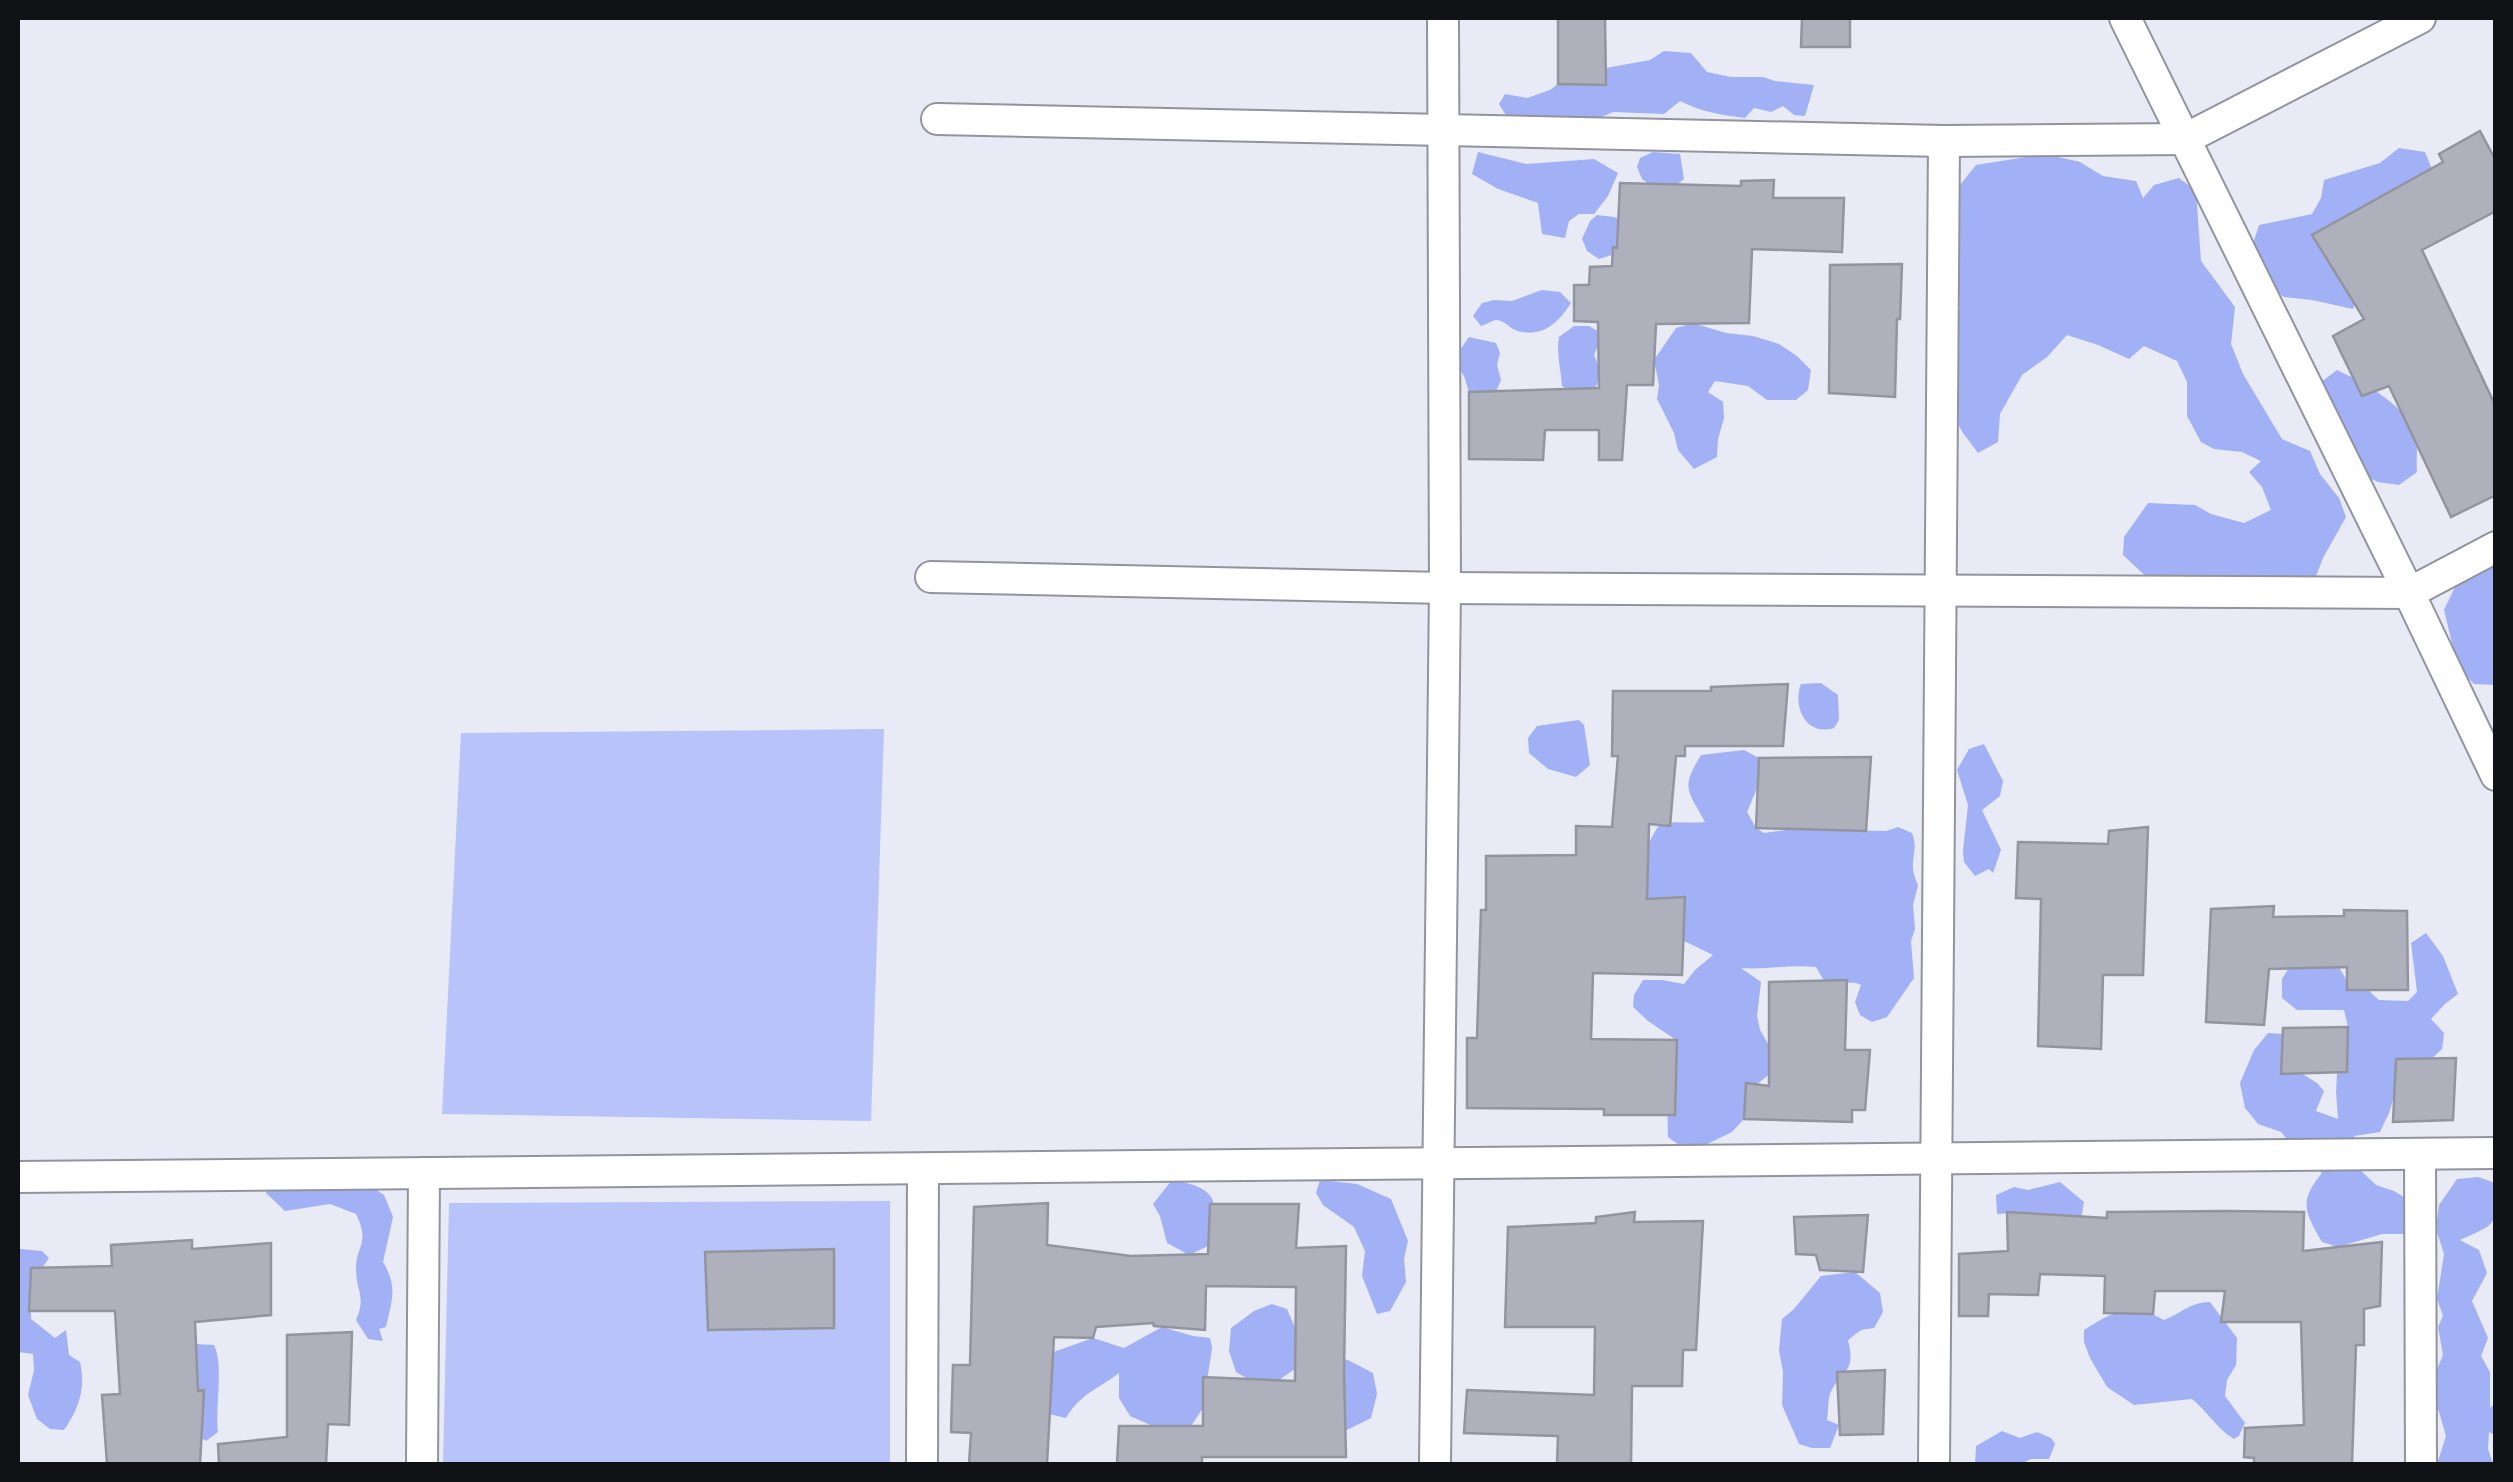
<svg xmlns="http://www.w3.org/2000/svg" width="2513" height="1482" font-family="Lato,sans-serif">
<style>
.green{fill:#b8c3f9}
.forest{fill:#a2b1f5}
.building{fill:#aeb1bb;stroke:#92949e;stroke-width:2.5}
.lines{fill:none;stroke-linecap:round;stroke-linejoin:round}
.street-casing{stroke:#91949e;stroke-width:34}
.street{stroke:#fff;stroke-width:30}
</style>
<rect width="100%" height="100%" fill="#e8ebf5"/>
<g class="green">
<path d="M884,729L871,1121L442,1114L461,733Z"/>
<path d="M890,1201V1464H443L449,1203Z"/>
</g>
<g class="forest">
<path d="M1664,51L1691,53L1707,72L1731,77H1763L1775,81L1814,85L1805,116L1794,115L1783,106L1771,112L1754,108L1745,118C1721,115 1702,112 1680,101L1664,114L1613,112L1593,121L1512,125L1499,104L1505,94L1527,98L1550,90L1558,84L1585,85L1600,69L1650,60Z"/>
<path d="M2399,148L2425,152L2436,179L2365,275L2353,309L2312,300L2284,297L2258,278L2250,253L2259,225L2312,214L2321,198L2324,180L2380,163Z"/>
<path d="M1478,152L1526,164L1594,159L1618,173L1608,196L1594,214H1579L1569,221L1565,238L1542,234L1538,203L1498,189L1472,174Z"/>
<path d="M1653,152L1680,154L1684,179L1665,195L1642,179L1637,167L1640,158Z"/>
<path d="M2045,154L2080,162L2103,176L2136,181L2143,198L2154,185L2179,178L2196,191L2201,261L2235,307L2231,344L2243,374L2282,439L2310,451L2320,474L2339,498L2346,517L2323,558L2313,584L2152,582L2123,555L2124,537L2148,503L2195,505L2211,514L2244,523L2271,510L2262,487L2249,472L2261,461L2242,452L2214,449L2201,442L2187,416V382L2177,361L2144,346L2129,359L2098,345L2067,335L2047,357L2022,375L2000,414L1998,442L1978,453L1963,433L1941,395L1942,337L1960,309L1956,260L1959,230L1956,190L1976,165Z"/>
<path d="M1597,215L1614,217L1625,222L1618,253L1599,259L1587,251L1582,239L1590,221Z"/>
<path d="M1542,290L1560,292L1571,303C1559,322 1543,338 1518,331C1510,329 1505,320 1496,320C1493,320 1485,325 1481,326L1473,316L1482,303L1494,300L1512,301Z"/>
<path d="M1693,323L1726,333L1753,336L1779,344L1797,356L1811,370L1808,390L1796,400H1767L1748,386L1715,381L1708,392L1723,402L1724,418L1718,439L1717,457L1694,469L1678,450L1674,433L1657,399L1659,385L1654,360L1676,328Z"/>
<path d="M1574,326H1589L1603,334L1594,355C1600,367 1601,377 1595,389L1575,394L1562,386C1561,369 1556,354 1559,337Z"/>
<path d="M1469,337L1496,343L1500,353L1497,365L1501,380L1493,398L1469,392L1464,376L1453,360Z"/>
<path d="M2337,370C2363,382 2412,408 2416,439C2418,449 2416,461 2417,472L2399,485L2378,482L2347,468L2313,388Z"/>
<path d="M2495,563V685L2474,684L2458,668L2444,610L2456,585Z"/>
<path d="M1821,683L1838,695L1839,720L1834,728C1806,737 1792,706 1801,684Z"/>
<path d="M1579,720L1584,725L1590,765L1576,777L1548,769L1529,753L1528,738L1537,726Z"/>
<path d="M1984,744L2003,781L2000,796L1982,810L2001,850L1993,873L1989,869L1975,876L1964,862L1963,851L1968,805L1957,770L1969,749Z"/>
<path d="M1744,750L1759,758L1763,774L1747,812L1756,828L1764,833L1792,829L1886,831L1898,827L1912,833C1920,854 1906,860 1918,885L1913,905L1915,929L1911,941L1914,978L1887,1017L1872,1022L1860,1015L1855,1002L1861,985L1856,983L1824,981L1816,967C1790,964 1766,970 1741,968L1761,982L1757,1016L1760,1030L1771,1049L1773,1071L1750,1090L1744,1119L1732,1132L1703,1146L1687,1151L1668,1137L1666,1052L1676,1040L1648,1021L1633,1007L1634,995L1643,980H1662L1684,984L1695,970L1713,955L1684,941V908L1646,914C1639,875 1637,860 1659,825C1676,820 1687,824 1705,822C1688,790 1680,789 1701,755Z"/>
<path d="M2426,933L2443,956L2458,994L2445,1004L2431,1019L2444,1033L2442,1049L2395,1093L2389,1113L2380,1132L2354,1136L2358,1143V1168L2376,1185L2394,1191L2415,1204L2410,1234H2382L2338,1247L2322,1242C2305,1212 2298,1202 2322,1173L2297,1152L2281,1132L2258,1124L2245,1108L2240,1083L2254,1050L2268,1033L2283,1034L2293,1049V1068L2317,1083L2324,1091L2316,1111L2338,1119L2336,1091L2338,1057L2348,1027L2344,1010H2297L2282,998V979L2293,961L2339,967L2347,981L2368,990L2379,1000L2408,1001L2417,992L2411,943Z"/>
<path d="M271,1175L366,1183L384,1195L393,1217L383,1262C398,1287 392,1300 386,1327L379,1329L383,1341L368,1339L356,1320C366,1297 357,1293 356,1271C355,1246 371,1244 356,1214L330,1204L285,1211L266,1193Z"/>
<path d="M2478,1177L2495,1183C2495,1228 2499,1222 2460,1240L2479,1250L2487,1273L2472,1301L2488,1338L2481,1356L2490,1372V1408L2495,1403V1435L2489,1432L2488,1449L2493,1464H2437L2446,1436L2439,1412L2432,1398L2434,1376L2443,1355L2438,1327L2443,1316L2437,1299L2444,1254L2436,1229L2439,1205L2457,1179Z"/>
<path d="M1172,1180C1219,1188 1216,1200 1217,1242L1189,1255L1167,1243L1160,1216L1153,1204Z"/>
<path d="M1320,1180L1357,1184L1391,1199L1408,1241L1404,1259L1406,1282L1390,1311L1377,1314L1362,1276L1365,1251L1354,1227L1323,1205L1316,1193Z"/>
<path d="M2060,1182L2084,1202L2080,1224L2029,1212L1997,1214L1996,1195L2014,1187L2028,1190Z"/>
<path d="M20,1249L42,1251L49,1258L42,1268L31,1277V1319L55,1338L66,1330L69,1355L80,1362C86,1388 79,1409 64,1430L50,1429L37,1419L28,1395L34,1370L33,1354L18,1352V1250Z"/>
<path d="M1855,1272L1880,1293L1883,1312L1874,1328L1861,1330L1848,1340C1857,1375 1840,1369 1830,1394C1828,1401 1828,1413 1827,1420L1839,1425L1830,1448H1812L1799,1444L1782,1405L1783,1372L1779,1350L1782,1319L1794,1309L1821,1276Z"/>
<path d="M2210,1302L2237,1338L2236,1365L2227,1380L2225,1396L2245,1423L2239,1436L2234,1439C2217,1429 2207,1411 2192,1399L2134,1405L2107,1387L2090,1358L2084,1342V1330C2113,1311 2132,1302 2164,1320C2184,1312 2188,1303 2210,1302Z"/>
<path d="M1272,1304L1287,1309L1296,1330L1295,1369L1279,1380L1248,1379L1236,1372L1229,1351L1231,1328L1254,1311Z"/>
<path d="M1162,1327L1193,1336L1210,1338L1212,1348L1203,1408L1191,1426L1166,1432L1130,1416L1119,1398V1373C1097,1390 1081,1393 1066,1418L1049,1414L1045,1355L1093,1338L1124,1348Z"/>
<path d="M196,1344L214,1345C224,1365 215,1408 218,1432L206,1441L128,1392L117,1370L125,1363L181,1358Z"/>
<path d="M1327,1358L1348,1360L1373,1373L1377,1394L1371,1418L1333,1437Z"/>
<path d="M2002,1431L2020,1438L2037,1432L2051,1438L2055,1444L2049,1459H2031L2021,1464H1975L1976,1446Z"/>
</g>
<g class="building">
<path d="M1558,18H1605L1606,85L1558,84Z"/>
<path d="M1802,18H1850V47H1801Z"/>
<path d="M2480,131L2496,161V211L2422,250L2496,407V495L2451,517L2389,386L2362,396L2333,336L2364,319L2312,235L2443,162L2439,154Z"/>
<path d="M1774,180L1773,198H1844L1842,252L1752,249L1749,323L1656,324L1653,385H1627L1622,460H1599V430H1545L1543,460L1469,459V392L1599,388L1598,322L1574,321V285H1589L1590,267L1612,266L1613,247L1617,248L1620,183L1741,186V181Z"/>
<path d="M1902,264L1900,319H1897L1895,397L1829,393L1830,265Z"/>
<path d="M1788,684L1783,746H1685V756H1676L1670,826L1649,824L1647,899L1685,897L1682,975L1593,973L1591,1039L1677,1040L1675,1115H1604V1109L1467,1108V1038H1477L1481,910H1486V856L1576,855V826L1612,827L1618,756H1612L1613,691H1711V687Z"/>
<path d="M1871,757L1866,831L1756,828L1759,758Z"/>
<path d="M2148,827L2143,975H2103L2101,1049L2038,1046L2041,899L2016,898L2018,842L2108,844L2109,831Z"/>
<path d="M2274,906L2273,917L2344,916V910L2407,911L2408,990H2347V967L2269,969L2264,1025L2206,1022L2211,909Z"/>
<path d="M1847,980L1845,1050H1870L1865,1110H1852V1122L1744,1119L1746,1083L1769,1086V982Z"/>
<path d="M2348,1027L2347,1072L2281,1074L2283,1028Z"/>
<path d="M2456,1058L2453,1120L2393,1122L2396,1059Z"/>
<path d="M1048,1203L1047,1245L1131,1256L1208,1254L1210,1204H1299L1296,1248L1346,1246L1344,1372L1346,1457H1202V1464H1117L1119,1426H1203V1377L1295,1381L1296,1287L1206,1286L1205,1330L1154,1326L1153,1323L1096,1327L1093,1338L1054,1337L1047,1464H969L971,1433L951,1432L953,1365H970L974,1207Z"/>
<path d="M2228,1211L2304,1212L2303,1251L2382,1242L2380,1306L2364,1309V1345H2356L2352,1464H2254V1458L2244,1457L2245,1428L2304,1425L2301,1322H2221L2225,1291H2155L2153,1314L2104,1313L2105,1276L2040,1274L2038,1295L1989,1294L1988,1316H1959V1254L2008,1251L2007,1212L2107,1218V1212Z"/>
<path d="M1635,1212L1634,1222L1703,1221L1696,1350H1683L1682,1386H1632L1631,1464H1557L1558,1436L1464,1433L1467,1390L1594,1395L1595,1327H1505L1508,1227L1596,1223V1217Z"/>
<path d="M1868,1215L1863,1272L1820,1270L1816,1255L1796,1254L1794,1217Z"/>
<path d="M192,1240V1249L271,1243V1315L195,1322L198,1391L204,1390L200,1464H107L102,1395L120,1394L115,1311H29L31,1268L112,1266L111,1245Z"/>
<path d="M834,1249V1328L708,1330L705,1252Z"/>
<path d="M352,1332L349,1425L328,1424L326,1464H219L218,1444L287,1437V1335Z"/>
<path d="M1885,1370L1883,1434L1840,1435L1837,1372Z"/>
</g>
<g class="lines">
<defs>
<g id="street">
<path d="M2125,18L2409,593L2496,775"/>
<path d="M937,119L1944,141L2185,139L2420,18"/>
<path d="M931,577L1445,588L2409,593L2496,547"/>
<path d="M2420,1154L2421,1464"/>
<path d="M18,1177L2496,1153"/>
<path d="M422,1464L424,1173"/>
<path d="M922,1464L923,1169"/>
<path d="M1435,1464L1445,588L1443,18"/>
<path d="M1934,1464L1944,141"/>
</g>
</defs>
<use href="#street" class="street-casing"/>
<use href="#street" class="street"/>
</g>
<rect width="2513" height="1482" fill="none" stroke="#111215" stroke-width="40"/>
</svg>
